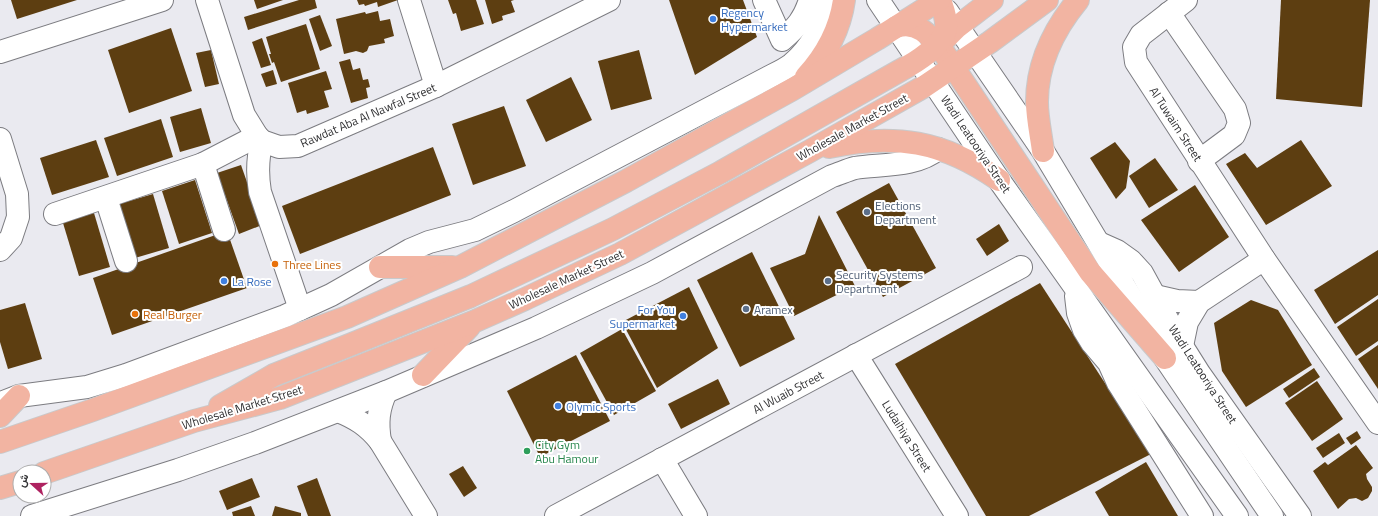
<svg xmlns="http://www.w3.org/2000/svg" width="1378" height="516" font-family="'Titillium Web',Vazirmatn,sans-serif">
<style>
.building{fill:#5d3e11}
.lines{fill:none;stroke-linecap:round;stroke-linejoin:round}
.minor-casing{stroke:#7c7c81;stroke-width:24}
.major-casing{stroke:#c9c9ca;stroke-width:24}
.minor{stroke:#fff;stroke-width:22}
.major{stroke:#f2b4a2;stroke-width:22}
.shop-dot{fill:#3f7fe0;stroke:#fff;stroke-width:1.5}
.service-dot{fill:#5c6f8a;stroke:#fff;stroke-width:1.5}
.food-dot{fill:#e8710a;stroke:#fff;stroke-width:1.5}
.leisure-dot{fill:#2e9e5b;stroke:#fff;stroke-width:1.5}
.labels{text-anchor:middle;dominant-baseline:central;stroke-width:4;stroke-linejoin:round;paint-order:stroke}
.shop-label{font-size:12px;fill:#366cbe;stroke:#fff;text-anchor:start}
.street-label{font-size:12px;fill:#313133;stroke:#fff}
.service-label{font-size:12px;fill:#4e5e75;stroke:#fff;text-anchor:start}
.food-label{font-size:12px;fill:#c56008;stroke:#fff;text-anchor:start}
.leisure-label{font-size:12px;fill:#27864d;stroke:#fff;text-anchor:start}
</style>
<rect width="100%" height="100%" fill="#eaeaf0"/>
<g class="building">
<path d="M11,0H77L17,19Z"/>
<path d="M254,0H283L257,9Z"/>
<path d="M299,0H315L317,8L248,30L244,17Z"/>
<path d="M357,0H398L378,7L377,2L365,6L364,4L359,5Z"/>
<path d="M448,0H476L484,24L461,31L456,13L453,14Z"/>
<path d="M485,0H514L511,1L515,12L502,16L503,20L492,24Z"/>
<path d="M669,0H743L757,37L695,75Z"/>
<path d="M1281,0H1370L1362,107L1276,99Z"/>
<path d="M378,11L380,21L390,19L394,36L384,39L385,43L369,46L367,51L363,53L356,51L344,54L336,19L365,12L366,14Z"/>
<path d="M320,15L332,46L320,51L309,19Z"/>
<path d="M306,24L320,69L281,82L274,62L272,63L269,54H271L266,37Z"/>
<path d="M171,28L192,91L129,113L108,50Z"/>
<path d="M262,38L271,65L261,68L252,42Z"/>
<path d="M211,50L219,84L205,87L196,53Z"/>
<path d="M639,50L652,99L611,110L598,61Z"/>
<path d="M350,59L353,70L360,68L363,80L368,79L370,87L366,88L368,98L351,103L339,62Z"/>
<path d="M273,70L277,84L266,87L261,74Z"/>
<path d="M326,71L332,89L324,91L329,107L307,114L306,110L297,113L288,83Z"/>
<path d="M571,77L592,120L546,142L526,100Z"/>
<path d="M504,106L526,166L473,185L452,124Z"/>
<path d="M201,108L211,143L180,152L170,117Z"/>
<path d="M161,119L173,157L117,176L104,138Z"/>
<path d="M96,140L109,177L52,195L40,158Z"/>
<path d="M1301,140L1332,186L1266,225L1226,164L1245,153L1257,168Z"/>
<path d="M1115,142L1130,161L1126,188L1116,199L1090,158Z"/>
<path d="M433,147L451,195L300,254L282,206Z"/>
<path d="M1155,158L1178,190L1149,208L1129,176Z"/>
<path d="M241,165L262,225L239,234L217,173Z"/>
<path d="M195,180L212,233L179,244L162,191Z"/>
<path d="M889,183L936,268L883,297L836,212Z"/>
<path d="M1195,185L1229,237L1179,272L1141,220Z"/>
<path d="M153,194L169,248L135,258L119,204Z"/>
<path d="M94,213L110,267L79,276L63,223Z"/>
<path d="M819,215L855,286L794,316L770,268L805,254Z"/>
<path d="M999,224L1009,241L987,256L976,239Z"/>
<path d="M227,231L247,288L112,335L93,278Z"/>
<path d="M1378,250V295L1335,324L1314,290Z"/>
<path d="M752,252L795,339L740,367L697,280Z"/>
<path d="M1040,283L1151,454L1029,516H986L895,364Z"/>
<path d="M689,287L718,348L657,388L622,322Z"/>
<path d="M1378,299V341L1356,356L1337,327Z"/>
<path d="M1251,300L1278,310L1312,365L1246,407L1222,371L1214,323Z"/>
<path d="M25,303L42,359L8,369L0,342V310Z"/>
<path d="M622,329L656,391L614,415L580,353Z"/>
<path d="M1378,345V389L1358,359Z"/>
<path d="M576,355L610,421L540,457L507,391Z"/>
<path d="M1314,368L1320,377L1289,398L1283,389Z"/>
<path d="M718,379L730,404L681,429L668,404Z"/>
<path d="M1317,381L1343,419L1312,441L1285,403Z"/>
<path d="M1357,431L1361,438L1351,445L1346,438Z"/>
<path d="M1339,433L1345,443L1323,458L1316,448Z"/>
<path d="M1356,445L1373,468L1366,474L1367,479L1372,487V491L1368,498L1362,501L1356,498L1349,499L1338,509L1313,471L1325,462L1328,465Z"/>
<path d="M1146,462L1178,516H1109L1095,492Z"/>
<path d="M463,466L477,488L464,497L449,474Z"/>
<path d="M252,478L260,497L227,510L219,491Z"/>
<path d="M317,478L331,516H308L297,486Z"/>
<path d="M251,506L255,516H233L232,512Z"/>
<path d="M275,506L301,513V516H272Z"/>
</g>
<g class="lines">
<defs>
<g id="minor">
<path d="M207,0L244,115L257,136L262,141L279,147L298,146L436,86L609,0"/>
<path d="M409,0L436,86"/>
<path d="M764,0L782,40C797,27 804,19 810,0"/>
<path d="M878,0L999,180L1237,516"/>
<path d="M1186,0L1141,35L1134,47L1136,62L1264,259L1378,423"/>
<path d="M947,11L1043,151L1135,304L1165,358L1272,516"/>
<path d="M1169,13L1235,109L1239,123L1234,135L1199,161"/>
<path d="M0,52L162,0"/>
<path d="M0,139L17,194L18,217L11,238L0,250"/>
<path d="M262,141C257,159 257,174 260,192L300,309"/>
<path d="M203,164L224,230"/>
<path d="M106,198L126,261"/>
<path d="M55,214L203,164L257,136"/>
<path d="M1099,243L1117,251L1131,261L1142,273L1182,346L1199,373L1300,516"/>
<path d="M1076,296L1078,313L1084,330L1092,343L1109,363L1118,383L1202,516"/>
<path d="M1155,296L1177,301L1199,302"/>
<path d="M1182,346L1187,322L1199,302L1264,259"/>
<path d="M856,355L957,516"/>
<path d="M1,403L19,396L87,387L126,375L285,316L331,295L410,250L429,242L475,230L514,211L773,75C779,72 787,68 792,64C812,47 823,25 828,0"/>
<path d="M338,411C356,418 368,426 380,441L426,516"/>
<path d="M380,441C377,423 378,409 386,392"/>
<path d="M662,459L696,516"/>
<path d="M32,516L178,470L255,443L386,392L536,328L652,273L832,176C839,174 847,170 855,168C882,164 916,167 938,149"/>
<path d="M556,516L1021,267"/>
</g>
<g id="major">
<path d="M896,27C918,19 932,38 944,53L1090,272L1165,358"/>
<path d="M941,43L957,27L992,0"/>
<path d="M806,77C825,56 840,29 844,0"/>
<path d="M829,147C894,133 944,141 999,180"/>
<path d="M1043,151C1041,135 1037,118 1037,102C1037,63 1054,29 1078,0"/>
<path d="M380,267H452"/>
<path d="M423,375L469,327"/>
<path d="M220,406L274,375L352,344L471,296L613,229L721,172L901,70C915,63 944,45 946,28C947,18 943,9 940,0"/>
<path d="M0,416L19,396"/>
<path d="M0,442L93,410L347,317L460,267L626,181L793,89L877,39L939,0"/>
<path d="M44,473L194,421L280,398L473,322L525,299L620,254L810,151L925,86L990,42L1047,0"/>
<path d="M0,488L20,482"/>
</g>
</defs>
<use href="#minor" class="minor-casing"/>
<use href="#major" class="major-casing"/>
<use href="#minor" class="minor"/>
<use href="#major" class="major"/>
</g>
<g class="shop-dot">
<circle cx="713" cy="19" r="4"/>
<circle cx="224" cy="281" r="4"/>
<circle cx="683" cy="316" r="4"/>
<circle cx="558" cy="406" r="4"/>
</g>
<g class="service-dot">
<circle cx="867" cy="212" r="4"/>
<circle cx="828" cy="281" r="4"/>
<circle cx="746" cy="309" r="4"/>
</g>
<g class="food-dot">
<circle cx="275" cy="264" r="4"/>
<circle cx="135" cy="314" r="4"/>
</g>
<circle class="leisure-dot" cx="527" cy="451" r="4"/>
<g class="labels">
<g class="shop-label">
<text x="721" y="12">Regency<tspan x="721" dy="14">Hypermarket</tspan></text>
<text x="232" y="281">La Rose</text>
<text x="675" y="309" text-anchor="end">For You<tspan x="675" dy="14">Supermarket</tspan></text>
<text x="566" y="406">Olymic Sports</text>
</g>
<g class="street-label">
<text transform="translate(368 115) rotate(-23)">Rawdat Aba Al Nawfal Street</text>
<text transform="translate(1176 124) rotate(57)">Al Tuwaim Street</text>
<text transform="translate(852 127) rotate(-29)">Wholesale Market Street</text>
<text transform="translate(976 144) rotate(56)">Wadi Leatooriya Street</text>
<text transform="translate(566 279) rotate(-25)">Wholesale Market Street</text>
<text transform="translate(1203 374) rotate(57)">Wadi Leatooriya Street</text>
<text transform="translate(788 392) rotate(-28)">Al Wuaib Street</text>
<text transform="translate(242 407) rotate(-17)">Wholesale Market Street</text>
<text transform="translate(907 436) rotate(58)">Ludaihiya Street</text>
</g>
<g class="service-label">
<text x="875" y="205">Elections<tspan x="875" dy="14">Department</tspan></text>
<text x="836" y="274">Security Systems<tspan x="836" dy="14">Department</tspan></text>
<text x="754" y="309">Aramex</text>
</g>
<g class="food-label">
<text x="283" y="264">Three Lines</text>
<text x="143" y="314">Real Burger</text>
</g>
<g class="leisure-label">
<text x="535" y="444">City Gym<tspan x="535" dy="14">Abu Hamour</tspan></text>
</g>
</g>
<g transform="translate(32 484) rotate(291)"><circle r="19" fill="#ffffff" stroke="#adadad"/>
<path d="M0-3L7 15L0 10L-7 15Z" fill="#ae2260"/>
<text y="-6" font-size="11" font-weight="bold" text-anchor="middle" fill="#313133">ش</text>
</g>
</svg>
